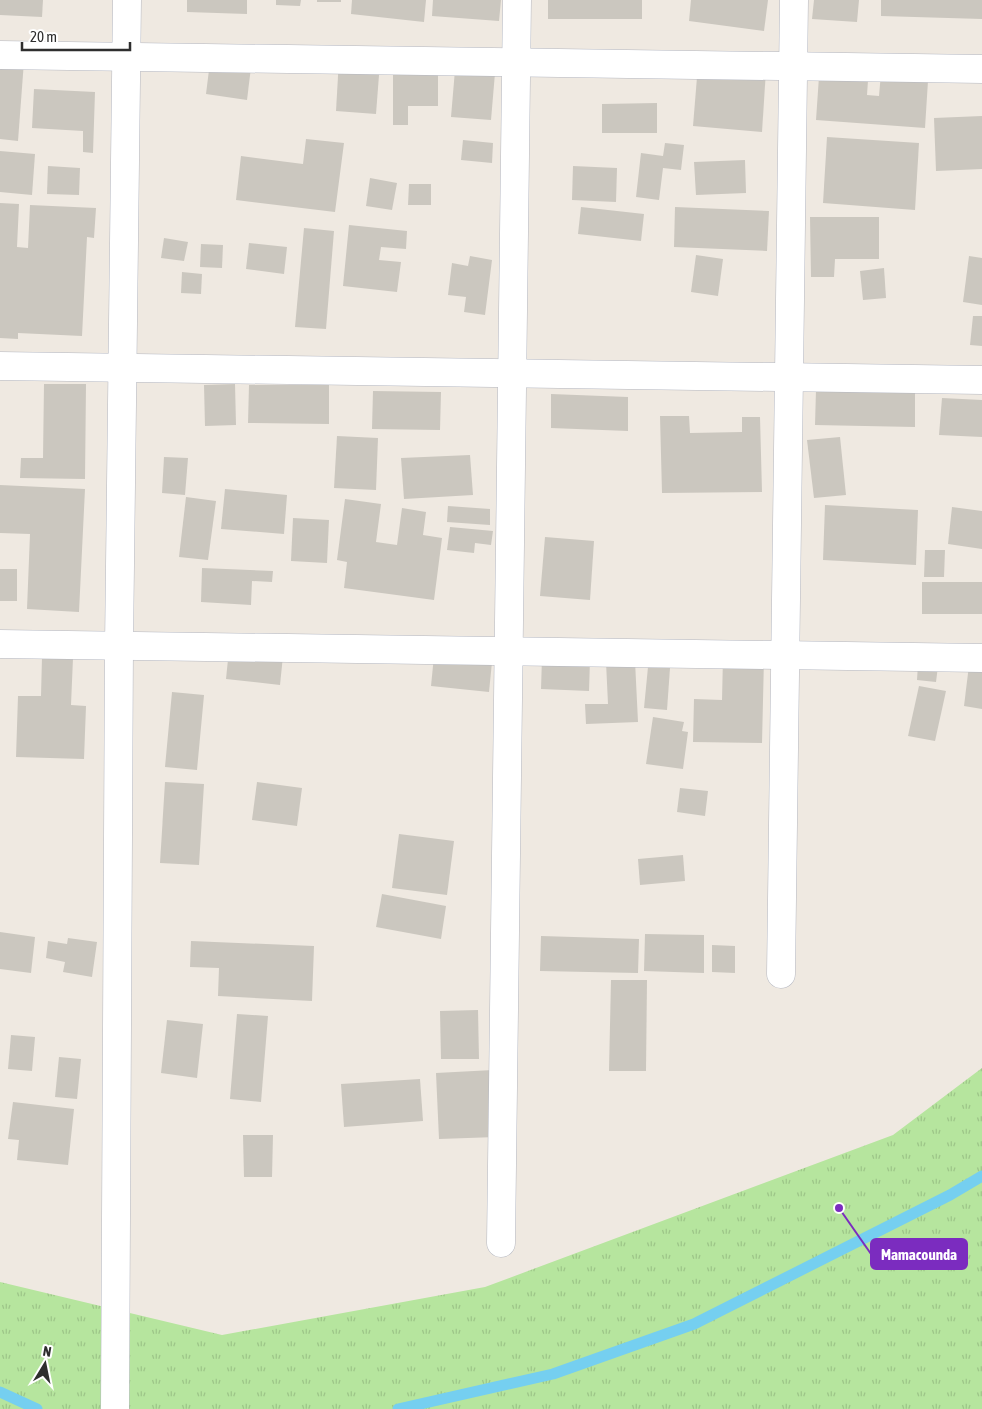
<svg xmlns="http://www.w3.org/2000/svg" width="982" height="1409" font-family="'Asap Condensed',sans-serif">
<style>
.grass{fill:url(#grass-tufts)}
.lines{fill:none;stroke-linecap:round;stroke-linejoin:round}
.stream{stroke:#75cff0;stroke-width:11}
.building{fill:#cbc7bf}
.minor-casing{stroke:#b4b7c1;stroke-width:29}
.tertiary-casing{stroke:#b4b7c1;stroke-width:29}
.minor{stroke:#fff;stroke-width:28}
.tertiary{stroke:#fff;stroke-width:28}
.leader{fill:none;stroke:#7b2cbf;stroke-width:2}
.callout-dot{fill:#7b2cbf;stroke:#fff;stroke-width:2}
.callout{fill:#7b2cbf;stroke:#7b2cbf;stroke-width:2}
.callout-label{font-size:15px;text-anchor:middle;font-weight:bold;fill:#fff}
</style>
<defs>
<pattern id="grass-tufts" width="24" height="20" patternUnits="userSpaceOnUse" patternTransform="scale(1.25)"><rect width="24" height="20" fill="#b6e59e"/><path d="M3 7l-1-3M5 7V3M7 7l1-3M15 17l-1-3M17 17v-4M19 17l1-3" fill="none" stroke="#9dc588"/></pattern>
</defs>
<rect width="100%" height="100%" fill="#efe9e1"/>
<path class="grass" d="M982,1068V1409H0V1282L222,1335L485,1287L893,1135Z"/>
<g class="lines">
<g class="stream">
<path d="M0,1392L37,1409"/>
<path d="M398,1409L553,1374L694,1324L950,1195L982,1176"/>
</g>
</g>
<g class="building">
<path d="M0,0H43L42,17L0,15Z"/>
<path d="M187,0H247V14L187,12Z"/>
<path d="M276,0H301L300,6L276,5Z"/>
<rect x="317" y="0" width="24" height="2"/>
<path d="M352,0H426L424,22L351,14Z"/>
<path d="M433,0H501L499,21L432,16Z"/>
<rect x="548" y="0" width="94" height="19"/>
<path d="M691,0H768L764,31L689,21Z"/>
<path d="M814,0H859L857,22L812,19Z"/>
<path d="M881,0H982V19L881,16Z"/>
<path d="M211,54L252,59L247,100L206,94Z"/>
<path d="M0,59L24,61L18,141L0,139Z"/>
<path d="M339,59L380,62L376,114L336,111Z"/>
<path d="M882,61L929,65L925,128L816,120L820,62L869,66L867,95L879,96Z"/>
<path d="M698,65L766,70L762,132L693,126Z"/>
<path d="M393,70H438V106H408V125H393Z"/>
<path d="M455,70L495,73L491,120L451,117Z"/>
<path d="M34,89L95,92L93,153L83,152V131L32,128Z"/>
<path d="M657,103V133H602V104Z"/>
<path d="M982,116V169L936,171L934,118Z"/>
<path d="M827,137L919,143L915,210L823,203Z"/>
<path d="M306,139L344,143L335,212L236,200L241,156L303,164Z"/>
<path d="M463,140L493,143L492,163L461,160Z"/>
<path d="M665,143L684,145L681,170L663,168L659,200L636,197L641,153L663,156Z"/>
<path d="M0,151L35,154L32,195L0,192Z"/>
<path d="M745,160L746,193L696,195L694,162Z"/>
<path d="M48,166L80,168L79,195L47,194Z"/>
<path d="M573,166L617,168L616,202L572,200Z"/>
<path d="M370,178L397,183L392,210L366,206Z"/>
<path d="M409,184H431V205H408Z"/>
<path d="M0,203L19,204L17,247L28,248L30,205L96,208L94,238L87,237L82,336L18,333V339L0,338Z"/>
<path d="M581,207L644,214L641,241L578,234Z"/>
<path d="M675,207L769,211L767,251L674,247Z"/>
<path d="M810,217H879V259H835L834,277H811Z"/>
<path d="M349,225L407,231L406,249L381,247L379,260L401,262L397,292L343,286Z"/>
<path d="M304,228L334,231L326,329L295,327Z"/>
<path d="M164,238L188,242L184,261L161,258Z"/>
<path d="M249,243L287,247L284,274L246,269Z"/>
<path d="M201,244L223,245L222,268L200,267Z"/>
<path d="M696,255L723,259L718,296L691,292Z"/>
<path d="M470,256L492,260L485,315L464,312L466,297L448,295L452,263L468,266Z"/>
<path d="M969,256L982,258V305L963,302Z"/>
<path d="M884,268L886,298L863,300L860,271Z"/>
<path d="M182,272L202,274L201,294L181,293Z"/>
<path d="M973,316H982V346L970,345Z"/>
<path d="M44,384H86L85,479L20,478L21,458H43Z"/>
<path d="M235,384L236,425L205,426L204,385Z"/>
<path d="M249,385H329V424L248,423Z"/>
<path d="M816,390L915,392V427L815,425Z"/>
<path d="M373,391L441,392L440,430L372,429Z"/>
<path d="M551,394L628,397V431L551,428Z"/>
<path d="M942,398L982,400V437L939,435Z"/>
<path d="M660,416H689L690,433L742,432V417H760L762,492L662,493Z"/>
<path d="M337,436L378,438L376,490L334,488Z"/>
<path d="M840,437L846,495L814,498L807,440Z"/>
<path d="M470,455L473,495L404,499L401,458Z"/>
<path d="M164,457L188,458L185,495L162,493Z"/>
<path d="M0,485L85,489L79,612L27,609L30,534L0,533Z"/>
<path d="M225,489L287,495L284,534L221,529Z"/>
<path d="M186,497L216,501L208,560L179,557Z"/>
<path d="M345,499L381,504L376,542L397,545L402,508L426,512L423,535L442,538L434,600L344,588L347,562L337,560Z"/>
<path d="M825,505L918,510L916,565L823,560Z"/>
<path d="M448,506L490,509V525L447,522Z"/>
<path d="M952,507L982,511V549L948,544Z"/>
<path d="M293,518L329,520L327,563L291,561Z"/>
<path d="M450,527L493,531L491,545L475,543L474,553L447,550Z"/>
<path d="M545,537L594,541L590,600L540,596Z"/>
<path d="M925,550H945L944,577H924Z"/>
<path d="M202,568L273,571L272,582L252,581L251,605L201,602Z"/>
<rect x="0" y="569" width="17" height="32"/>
<rect x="922" y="582" width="60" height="32"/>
<path d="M230,640L284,646L280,685L226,679Z"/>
<path d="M435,646L493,652L489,692L431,686Z"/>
<path d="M42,657L73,658L71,705L86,706L84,759L16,757L18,696H41Z"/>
<path d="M723,657L764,658L762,743L693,742L694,699L722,700Z"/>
<path d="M970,657L982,659V709L964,706Z"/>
<path d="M542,658L590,660L589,691L541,689Z"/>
<path d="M635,661L638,722L586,724L585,704H608L606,662Z"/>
<path d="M918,664L938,666L936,682L917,680Z"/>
<path d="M648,667L670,668L667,710L644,708Z"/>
<path d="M919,686L946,691L935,741L908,736Z"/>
<path d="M172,692L204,695L197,770L165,767Z"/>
<path d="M653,717L684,722L682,731L688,732L683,769L646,764Z"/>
<path d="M165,782L204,784L199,865L160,863Z"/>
<path d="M257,782L302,788L297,826L252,820Z"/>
<path d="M680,788L708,791L705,816L677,812Z"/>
<path d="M399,834L454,841L447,895L392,888Z"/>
<path d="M683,855L685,881L640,885L638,859Z"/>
<path d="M382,894L446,906L441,939L376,927Z"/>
<path d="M0,932L35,937L31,973L0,969Z"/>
<path d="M645,934L704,935V973L644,971Z"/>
<path d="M541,936L639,939L638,973L540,971Z"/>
<path d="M68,938L97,942L92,977L63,972L65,962L46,958L48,941L67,944Z"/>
<path d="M191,941L314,946L312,1001L218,996L219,968L190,967Z"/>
<path d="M712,945L735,946V973L712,972Z"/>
<path d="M611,980H647L646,1071H609Z"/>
<path d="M478,1010L479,1059H441L440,1011Z"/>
<path d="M237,1014L268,1016L261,1102L230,1099Z"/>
<path d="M167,1020L203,1024L197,1078L161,1073Z"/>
<path d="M11,1035L35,1037L32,1071L8,1069Z"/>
<path d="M59,1057L81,1059L77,1099L55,1097Z"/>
<path d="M493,1070L496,1137L439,1139L436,1073Z"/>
<path d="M420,1079L423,1121L344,1127L341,1084Z"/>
<path d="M13,1102L74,1109L68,1165L17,1160L19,1140L8,1139Z"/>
<path d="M243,1135H273L272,1177H244Z"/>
</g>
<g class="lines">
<defs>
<g id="minor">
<path d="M0,55L982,69"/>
<path d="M0,366L982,380"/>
<path d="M0,644L982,658"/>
<path d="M781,974L794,0"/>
<path d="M501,1243L517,0"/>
</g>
<path id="tertiary" d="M115,1409L119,646L127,0"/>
</defs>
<use href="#minor" class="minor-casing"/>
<use href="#tertiary" class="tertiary-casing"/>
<use href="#minor" class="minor"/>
<use href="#tertiary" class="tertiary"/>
</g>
<path class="leader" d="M839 1208L871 1254"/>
<circle class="callout-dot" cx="839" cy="1208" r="5"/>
<rect class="callout" x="871" y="1239" width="96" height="30" rx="5"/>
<g class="callout-label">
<text x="919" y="1260">Mamacounda</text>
</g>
<g transform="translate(45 1364) rotate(10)" stroke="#ffffff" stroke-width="4" paint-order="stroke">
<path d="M0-4L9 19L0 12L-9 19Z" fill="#2e2e2e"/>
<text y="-8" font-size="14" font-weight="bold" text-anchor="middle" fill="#2e2e2e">N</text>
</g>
<path d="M22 42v8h108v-8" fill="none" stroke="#2e2e2e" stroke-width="2.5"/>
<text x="30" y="42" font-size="15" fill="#2e2e2e" stroke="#ffffff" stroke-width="4" paint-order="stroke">20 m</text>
</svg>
